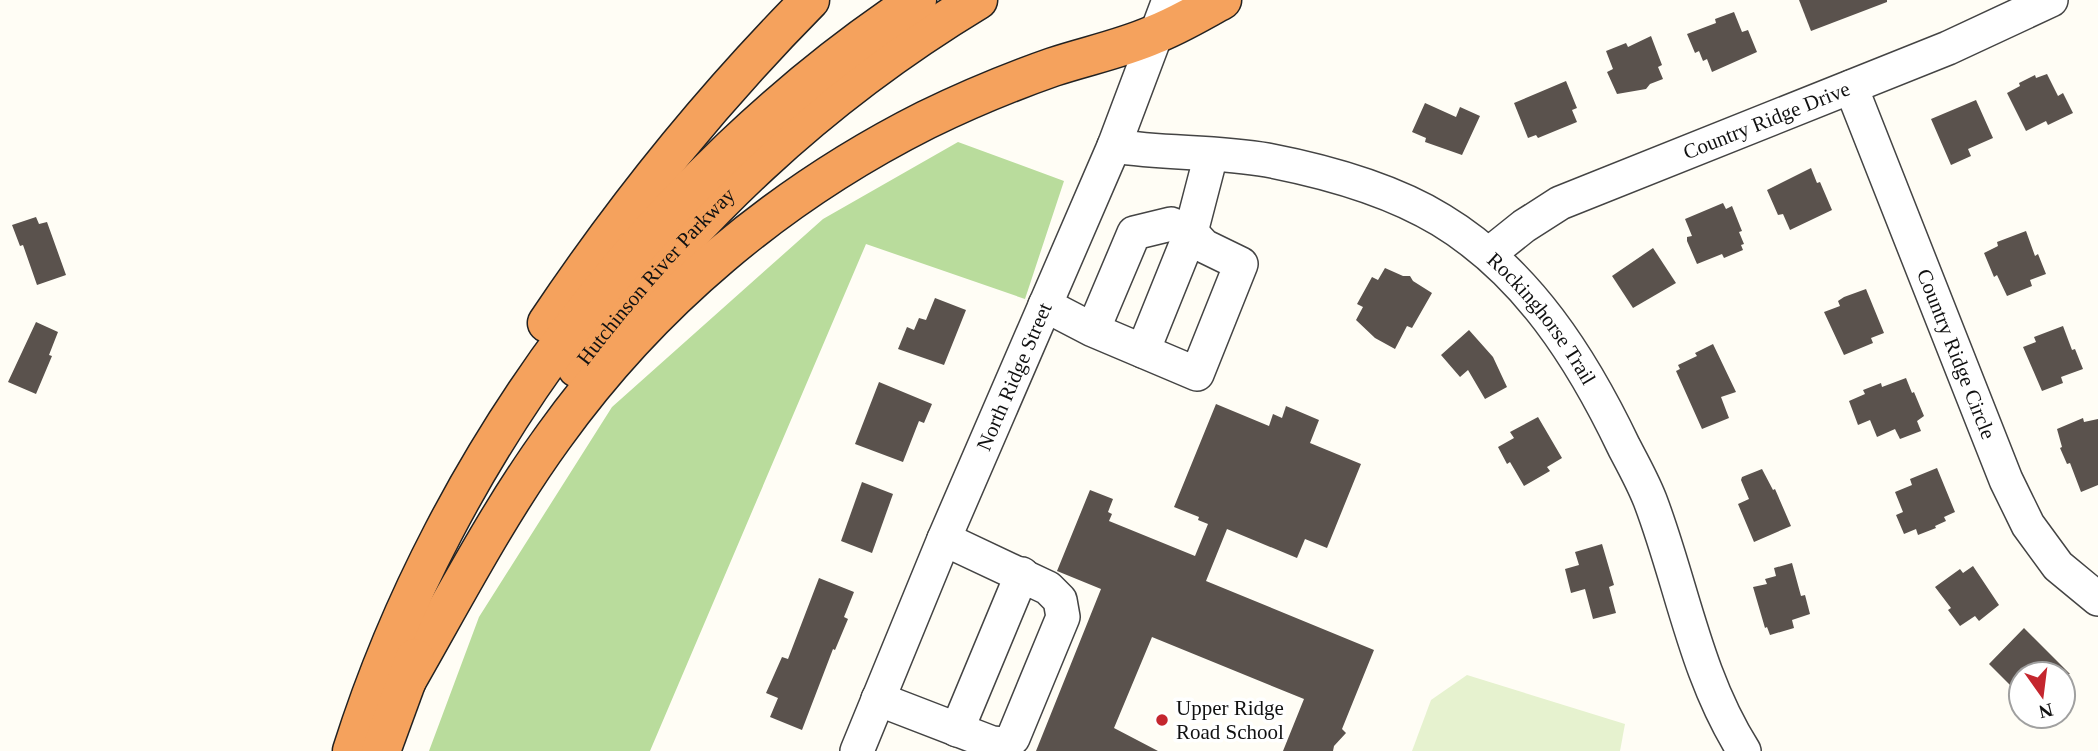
<svg xmlns="http://www.w3.org/2000/svg" width="2098" height="751" font-family="'Times New Roman',serif">
<style>
.forest{fill:#b9dc9c}
.pitch{fill:#e6f2cf}
.building{fill:#5a524d}
.lines{fill:none;stroke-linecap:round;stroke-linejoin:round}
.minor-casing{stroke:#444;stroke-width:36}
.highway-casing{stroke:#222;stroke-width:41}
.minor{stroke:#fff;stroke-width:33}
.highway{stroke:#f5a25d;stroke-width:38}
.poi-dot{fill:#c4262e;stroke:#fff;stroke-width:2.5}
.labels{text-anchor:middle;dominant-baseline:central;stroke-width:7;stroke-linejoin:round;paint-order:stroke}
.street-label{font-size:21px;fill:#111;stroke:#fff}
.poi-label{font-size:21px;fill:#111;stroke:#fff;text-anchor:start}
</style>
<rect width="100%" height="100%" fill="#fffdf5"/>
<path class="forest" d="M958,142L1064,181L1025,299L866,244L650,751H429L479,617L612,407L823,219Z"/>
<path class="pitch" d="M1467,675L1625,724L1620,751H1412L1431,700Z"/>
<g class="building">
<path d="M1799,0H1887V2L1811,31Z"/>
<path d="M1734,12L1742,32L1748,30L1757,52L1712,72L1707,59L1703,61L1699,51L1695,53L1687,34L1716,23L1715,19Z"/>
<path d="M1651,36L1662,65L1658,67L1663,79L1650,84L1646,89L1617,94L1607,72L1613,69L1606,51L1626,43L1628,47Z"/>
<path d="M2047,74L2058,96L2063,93L2073,113L2048,125L2046,121L2026,131L2007,93L2020,86L2019,83L2035,75L2036,78Z"/>
<path d="M1566,81L1577,108L1572,110L1577,122L1538,138L1536,135L1528,138L1514,103Z"/>
<path d="M1976,100L1993,138L1968,149L1971,156L1951,165L1931,119Z"/>
<path d="M1425,103L1456,117L1460,107L1480,116L1462,155L1425,142L1426,138L1412,132Z"/>
<path d="M1811,168L1817,183L1820,182L1832,210L1790,230L1783,214L1778,215L1767,190Z"/>
<path d="M1723,203L1726,209L1732,206L1742,231L1739,232L1744,244L1741,245L1743,250L1724,258L1722,254L1697,264L1687,241V237L1692,236L1685,219Z"/>
<path d="M36,217L39,224L47,222L66,275L37,285L23,245L20,246L12,225Z"/>
<path d="M2026,231L2035,256L2038,254L2046,274L2030,280L2032,286L2007,296L1997,275L1994,277L1984,253L1998,246L1997,242Z"/>
<path d="M1653,248L1676,283L1633,308L1612,276Z"/>
<path d="M1385,268L1403,276H1410L1413,281L1432,293L1412,328L1407,326L1395,349L1375,338L1356,320L1363,307L1357,304L1372,277L1378,280Z"/>
<path d="M1866,289L1884,333L1871,338L1873,343L1844,355L1824,312L1840,306L1838,301L1844,297Z"/>
<path d="M935,298L966,310L944,365L898,349L907,327L914,330L919,318L926,320Z"/>
<path d="M36,322L58,332L49,355L52,356L36,394L8,382Z"/>
<path d="M2063,326L2072,350L2075,349L2083,369L2061,377L2063,383L2042,391L2023,347L2036,342L2034,337Z"/>
<path d="M1469,330L1493,357L1507,387L1485,399L1468,370L1460,377L1441,355Z"/>
<path d="M1713,344L1736,392L1721,397L1729,418L1702,429L1676,371L1680,369L1678,365L1697,356L1695,353Z"/>
<path d="M1906,378L1912,393L1914,392L1924,416L1917,421L1921,431L1900,439L1895,429L1877,437L1870,420L1858,425L1849,401L1865,394L1863,390L1881,383L1882,387Z"/>
<path d="M879,382L932,404L924,423L919,421L903,462L855,444Z"/>
<path d="M1216,404L1269,426L1273,414L1282,418L1286,406L1319,420L1310,443L1361,464L1327,548L1305,539L1297,558L1227,529L1206,581L1374,650L1342,729L1346,733L1334,746L1333,751H1283L1304,699L1152,637L1114,728L1158,751H1036L1101,589L1057,571L1090,490L1113,499L1108,512L1112,514L1109,521L1195,556L1208,524L1198,520L1199,517L1174,507Z"/>
<path d="M1538,417L1562,458L1547,467L1550,471L1524,486L1510,462L1507,464L1498,447L1514,438L1510,432Z"/>
<path d="M2083,418L2084,422L2098,419V485L2081,492L2070,463L2067,464L2060,448L2062,447L2057,429Z"/>
<path d="M1937,468L1955,512L1944,517L1946,521L1935,526L1936,528L1918,535L1916,529L1904,534L1896,515L1903,512L1895,492L1912,485L1910,479Z"/>
<path d="M1762,469L1773,490L1775,489L1791,526L1754,542L1738,504L1749,499L1741,480L1742,477Z"/>
<path d="M862,482L893,494L872,553L841,541Z"/>
<path d="M1602,544L1614,585L1609,587L1616,613L1593,619L1585,589L1571,593L1565,569L1579,565L1575,552Z"/>
<path d="M1792,563L1801,596L1805,595L1810,614L1792,620L1794,628L1770,635L1767,627L1765,628L1753,587L1767,584L1765,579L1776,576L1774,568Z"/>
<path d="M1973,566L1999,605L1979,621L1975,616L1960,626L1948,610L1951,608L1935,587L1960,569L1963,573Z"/>
<path d="M819,578L854,592L844,617L848,619L835,650L833,649L802,730L770,717L778,698L766,693L782,657L788,659Z"/>
<path d="M2024,628L2070,674H2021V696L1989,664Z"/>
</g>
<g class="lines">
<defs>
<g id="minor">
<path id="s1" d="M1851,87L2006,480L2028,525L2058,566L2098,599"/>
<path id="s2" d="M1114,146C1165,154 1217,151 1267,160C1324,171 1392,190 1441,220C1527,272 1582,359 1624,447C1633,464 1643,482 1650,500C1682,584 1695,674 1744,751"/>
<path id="s3" d="M1489,254L1524,226L1560,203L1948,48L2051,0"/>
<path d="M1045,305L1093,330L1197,374L1241,264L1204,246L1191,232L1171,224L1134,233L1093,330"/>
<path d="M1143,351L1191,232L1211,155"/>
<path d="M878,699L992,743L1004,744L1013,738L1063,617L1060,600L1048,588L944,539"/>
<path d="M957,730L1022,574"/>
<path id="s4" d="M857,751L944,539L1114,146L1169,0"/>
</g>
<g id="highway">
<path d="M547,323C624,208 712,99 810,0"/>
<path id="s5" d="M577,368C692,217 816,98 978,0"/>
<path d="M406,682C453,600 498,513 554,436C650,302 779,194 926,120C967,100 1010,82 1053,67C1086,56 1121,49 1153,35C1177,26 1200,12 1222,0"/>
<path d="M352,751C446,453 656,172 917,0"/>
<path d="M381,751L415,658"/>
</g>
</defs>
<use href="#minor" class="minor-casing"/>
<use href="#highway" class="highway-casing"/>
<use href="#minor" class="minor"/>
<use href="#highway" class="highway"/>
</g>
<circle class="poi-dot" cx="1162" cy="720" r="7"/>
<g class="labels">
<g class="street-label">
<text stroke="none"><textPath href="#s3" startOffset="310">Country Ridge Drive</textPath></text>
<text stroke="none"><textPath href="#s5" startOffset="121">Hutchinson River Parkway</textPath></text>
<text stroke="none"><textPath href="#s2" startOffset="481">Rockinghorse Trail</textPath></text>
<text stroke="none"><textPath href="#s1" startOffset="287">Country Ridge Circle</textPath></text>
<text stroke="none"><textPath href="#s4" startOffset="406">North Ridge Street</textPath></text>
</g>
<g class="poi-label">
<text x="1176" y="708">Upper Ridge<tspan x="1176" dy="24">Road School</tspan></text>
</g>
</g>
<g transform="translate(2042 695) rotate(166)"><circle r="33" fill="#ffffff" stroke="#a0a0a0" stroke-width="2"/>
<path d="M0-5L12 26L0 18L-12 26Z" fill="#c4262e"/>
<text y="-10" font-size="19" font-weight="bold" text-anchor="middle" fill="#111111">N</text>
</g>
</svg>
